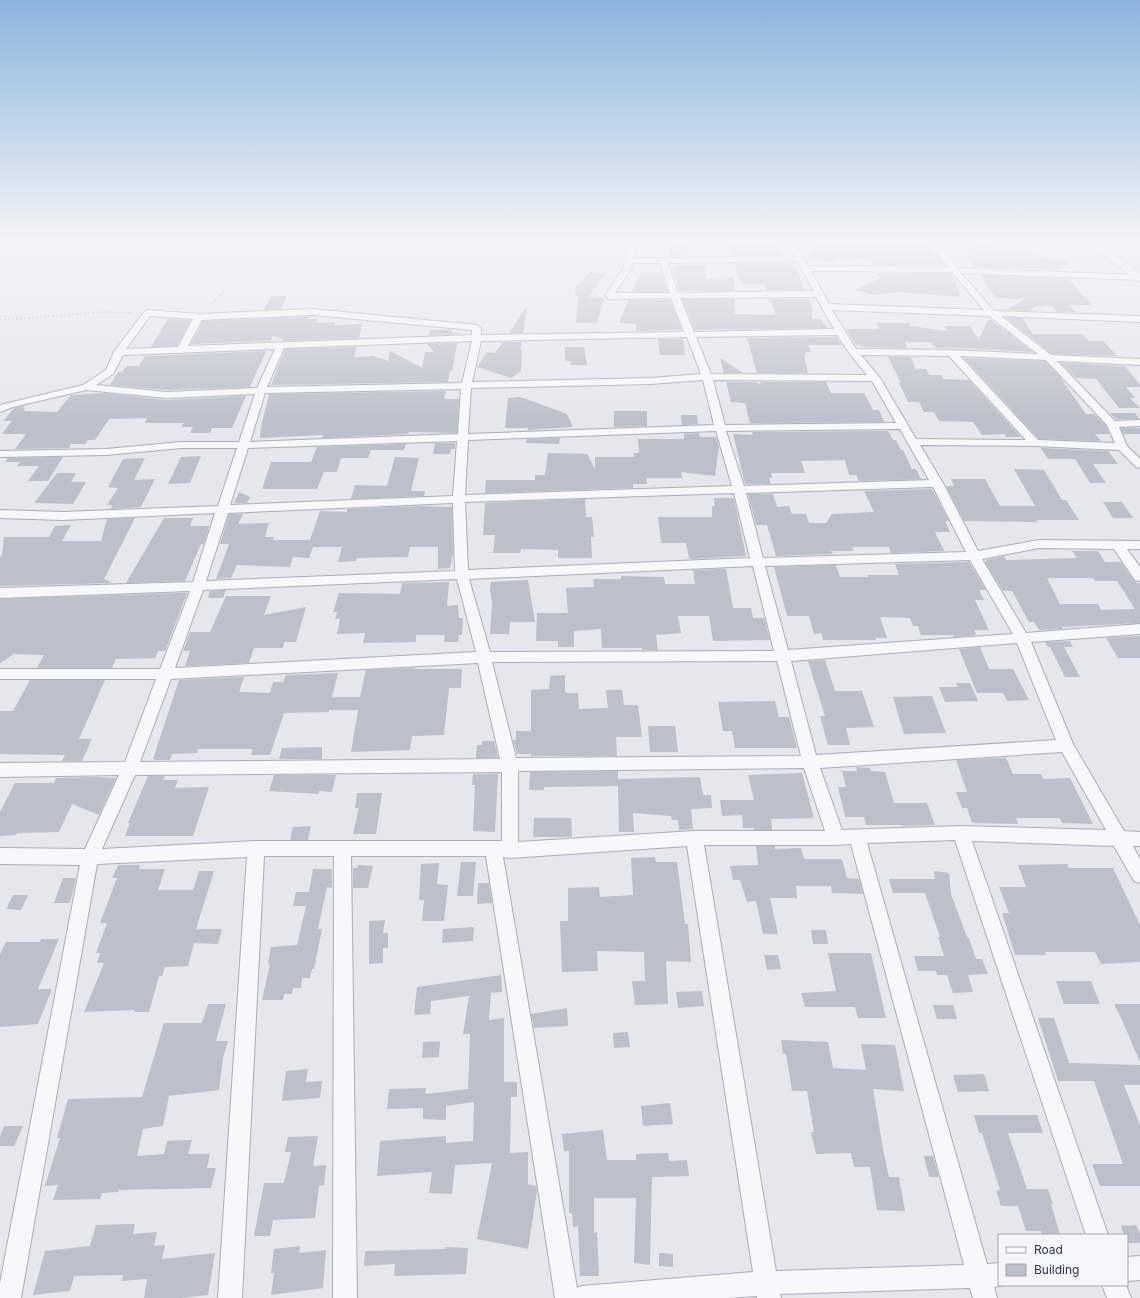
<svg xmlns="http://www.w3.org/2000/svg" width="1140" height="1298" font-family="Inter,sans-serif">
<style>
.building{fill:#bbc0ca;fill-rule:evenodd}
.lines{fill:none;stroke-linecap:round;stroke-linejoin:round}
.minor-casing{stroke:#a9aeb7;stroke-width:2}
.tertiary-casing{stroke:#a9aeb7;stroke-width:2}
.path{stroke:#c2c5cb;stroke-width:1.5;stroke-dasharray:2 2;stroke-linecap:butt}
.minor{fill:#f7f8fa;fill-rule:evenodd}
.tertiary{fill:#f7f8fa;fill-rule:evenodd}
</style>
<rect width="100%" height="100%" fill="#e4e7ec"/>
<g class="building">
<path d="M690,240H696L681,256H671L669,246Z"/>
<path d="M755,240H771L778,253H781L782,256H731L728,246L756,243Z"/>
<path d="M894,240H924L933,255H938L945,265H873L870,258H858L850,261L836,256L833,262L809,258L815,248L810,246V244L869,245L867,242H895Z"/>
<path d="M995,245L999,250L1003,252H1014L1016,256L1028,253H1032L1039,258L1075,259L1060,269L1061,270L975,267L967,255H975L967,246Z"/>
<path d="M734,263H794L805,290H766L764,284L742,285Z"/>
<path d="M672,265H704L707,279L734,278V291H679Z"/>
<path d="M591,272L605,274L589,297L604,298L597,323H576L578,296H575L576,286Z"/>
<path d="M641,272L662,274L668,292H632Z"/>
<path d="M877,273H951L961,297L898,292L875,295L856,290L880,278Z"/>
<path d="M981,275L1069,279L1092,305H1069L1076,312H1057L1051,305L1037,306L1030,311L1006,310L1025,299L996,298Z"/>
<path d="M271,296H287L281,309L264,310Z"/>
<path d="M682,299H735V314L776,315L770,299H808L812,307V319H821L824,325H826L827,328L695,330Z"/>
<path d="M629,300H670L682,330L636,331V324L619,323Z"/>
<path d="M527,306L523,333H509Z"/>
<path d="M309,317L308,319H318L317,323L335,322L334,325L362,324L359,338L283,341V339L273,336L270,341L191,344L203,321Z"/>
<path d="M1006,318H1022L1033,334H1082L1089,341H1103L1117,356L1052,354Z"/>
<path d="M168,319L191,320L177,346L151,347Z"/>
<path d="M990,319L1033,352L957,348H936L931,342H905L907,348L861,347L860,345H856L846,329H879L876,323H909L910,326L947,331L944,326H970L979,340L987,321Z"/>
<path d="M430,330H452V333H459V334L429,335Z"/>
<path d="M836,337L842,345H808L811,352H805L806,355H804L808,373H757L747,338Z"/>
<path d="M658,339H683L685,355H660Z"/>
<path d="M503,342H522L520,349H522L521,371L511,378L477,367L487,352L495,353Z"/>
<path d="M457,343L452,372L450,370L448,382L271,385L285,349L356,347L354,357L373,356L388,361L390,351L422,368L425,352H434L427,344Z"/>
<path d="M565,347H584L587,365H570L571,361H565Z"/>
<path d="M266,351L250,387L167,390L110,385L118,372H122L127,366H139L145,356Z"/>
<path d="M888,357H911L915,369H926L929,375H941L943,379L969,380L1021,437H1006L1005,434L982,435L973,422L939,421L934,412H924L919,402H908L899,383H901Z"/>
<path d="M720,358L743,373H724Z"/>
<path d="M964,358L1045,361L1060,377L1086,414H1094L1106,426L1109,434H1095L1101,441L1039,439Z"/>
<path d="M1061,363L1125,366L1140,385V387H1126L1135,398H1130L1140,408H1119L1096,379L1076,378Z"/>
<path d="M726,382H756L761,385L760,382H826L831,393H864L873,410H879L884,422L750,423L745,403L731,402Z"/>
<path d="M446,391L444,399H459L457,433L409,432L408,434L322,438L323,435L260,438L261,427L269,394Z"/>
<path d="M104,393L167,400L246,396L232,428H212L210,433H190L193,427H181L184,423H145L147,418L109,419L95,440H88L85,444H71L69,448L15,449L26,434H2L12,421H3L14,408L23,406L25,411L57,412L71,395Z"/>
<path d="M521,397L567,414L573,427L528,430V428H505L508,398Z"/>
<path d="M614,411H647V426L614,427Z"/>
<path d="M1110,413H1135L1139,419H1116Z"/>
<path d="M681,415H697L698,424L682,425Z"/>
<path d="M1121,428H1140V434H1123Z"/>
<path d="M888,431L893,440H896L901,450H903L912,469H916L921,479L859,481L856,475H849L845,460L801,461L805,473H771L772,478H769L771,484H745L733,434L753,435L752,432Z"/>
<path d="M699,433L700,437H716L719,446L715,476L681,472L682,478H646L647,484H633V488L485,493L486,480H535V475H545L548,453L587,454L595,469V457H634V453H639L638,439H684V434Z"/>
<path d="M560,438L559,444L526,443L527,439Z"/>
<path d="M435,443H455V449H451L450,454H433Z"/>
<path d="M406,444L404,450H371L368,458H341L337,472H324L317,489H262L271,462H311L317,447Z"/>
<path d="M1041,448L1108,451L1118,464H1093L1106,483H1090L1075,459H1048Z"/>
<path d="M201,456L190,483L168,484L181,457Z"/>
<path d="M63,457L48,481H28L39,466H17L20,462H5L8,458Z"/>
<path d="M395,457L419,458L411,491H425L424,496L351,499L355,485L387,486Z"/>
<path d="M145,458L134,480L155,479L141,507L111,509L112,505H107L118,488L108,487L123,459Z"/>
<path d="M1014,469L1044,470L1062,500H1066L1079,520H1037L1038,522L964,521L946,486H954L951,479H985L1000,506H1035Z"/>
<path d="M57,473H76L71,482H86L73,504L34,503Z"/>
<path d="M932,489L949,521H945L950,532H935L944,551L891,553L889,547H852L853,551H831L833,554L776,556L767,525H756L748,494H773L777,507L789,506L792,514H806L809,523H826L832,514L874,512L864,491Z"/>
<path d="M239,492L250,497L247,503H234Z"/>
<path d="M714,498H734L746,556L692,559L689,558L686,543H661L658,517H712V506H715Z"/>
<path d="M585,499L586,517H592L594,537H591L592,558H558V550L521,549L520,553H493L495,535H483L485,503Z"/>
<path d="M1103,502H1122L1133,518H1113Z"/>
<path d="M422,506L452,507L453,554L450,568L438,569V547H410L408,557L357,558L356,561L338,562L342,547H313L309,558L293,557L290,567L237,565L231,578L216,579L229,544H220L229,514H243L238,524L269,523L265,537H274L273,540H310L320,511L347,512V509Z"/>
<path d="M135,518L104,579L112,583L0,586V556H2L4,537H49L55,526L71,525L62,541H101L107,519Z"/>
<path d="M164,518H193L190,526H209L204,544H201L185,581L126,583Z"/>
<path d="M1072,551H1098L1105,562H1121L1134,581L1140,584V623L1062,627L1063,629L1039,630L1034,622H1029L1012,591H1003L985,562H987L986,560L1004,556L1006,560L1077,558ZM1047,578H1093L1096,581H1117L1135,609L1101,610L1098,604H1060Z"/>
<path d="M969,562L986,590H979L984,600H975L989,630H974L976,634L974,635L954,637L953,635H921L918,626H913L910,618L880,617L887,638H875L876,640H823L821,633L814,634L809,616H787L774,567L836,565L840,577H868V575H899L895,564Z"/>
<path d="M726,569L733,608H751L753,618H764L770,640L713,641L709,616H678L681,633L656,635L658,650H642V648H602L601,629L574,631V647H558V641H536L537,613H568L566,588L594,587L593,579H621V576L664,577L665,584H695L693,570Z"/>
<path d="M528,580L535,622H510L509,634H490L492,602L490,590L491,582Z"/>
<path d="M449,582L447,606L458,605L459,618H463L462,635H459L458,642H444L445,635H416V642L363,643L365,633L337,634L340,619H335L337,612H333L339,593L400,594L402,583Z"/>
<path d="M226,590L223,598H208L210,591Z"/>
<path d="M180,593H187L165,651H158L155,658L116,659L112,668H37L44,655L14,654L0,663V599Z"/>
<path d="M226,596H271L264,615L306,607L296,642H284L283,648H254L249,663L185,666L190,651H183L190,632H210Z"/>
<path d="M1140,636V658H1118L1106,638Z"/>
<path d="M1070,641L1073,647H1064L1080,677H1065L1050,647H1048L1045,642Z"/>
<path d="M980,647L989,669H1013L1029,700L1007,701L1003,693H977L959,649Z"/>
<path d="M825,660L835,691H862L874,727L846,728L850,745H828L820,716H825L808,661Z"/>
<path d="M415,668V669H462L461,688H449L444,735L412,736L410,750L351,752L358,710H329V712L284,713L270,755H251L253,749H198L197,753L172,754L170,760H154L155,759H153L179,680L244,677L239,692L270,693L273,682H283L286,675L338,673L332,697H360L366,670Z"/>
<path d="M565,675V693H578L579,709L608,708L606,690H622L624,705H638L642,737H616L617,756H531V754H517L513,740H516V731H531V690L549,689L550,676Z"/>
<path d="M30,680H105L79,739H92L82,761H62L65,755L0,754V711H13Z"/>
<path d="M956,683H970L978,701L945,702L939,687H958Z"/>
<path d="M932,696L946,733L904,734L893,697Z"/>
<path d="M775,701L779,717H789L797,748H735L732,731H723L718,702Z"/>
<path d="M648,726H675L678,752H650Z"/>
<path d="M482,741H494L498,758H476L477,745H482Z"/>
<path d="M322,747V759H279L282,748Z"/>
<path d="M998,758H1006L1013,774H1041L1043,779L1070,778L1093,824L1062,823L1060,818H1016L1018,824L972,823L967,808H962L956,792H967L956,760Z"/>
<path d="M856,767L870,768L871,771L885,772L894,803H927L935,825L902,826L901,825H866L864,817H845L838,787H846L842,771H857Z"/>
<path d="M618,771V779L700,777L703,795H711L712,808L691,809L693,829L679,830L678,820H672L671,816L633,813L634,832H619L618,786L544,787V790H529L530,772Z"/>
<path d="M802,773L814,818L771,819L772,830H754V828H743L742,815L722,816L720,800H754L748,775Z"/>
<path d="M473,774H498L495,832L473,831L475,785H472Z"/>
<path d="M274,775H336L332,792L319,791L318,794L269,791Z"/>
<path d="M148,776H165L163,780H178L175,788L209,787L193,836H125L130,823H128Z"/>
<path d="M95,777L116,778L99,815L72,804L59,832L17,833L16,835L0,836V812L15,783H54L56,778Z"/>
<path d="M357,793H382L376,834H353L359,808H355Z"/>
<path d="M534,818H571L572,837H533Z"/>
<path d="M311,826L308,840H290L293,827Z"/>
<path d="M756,846H775V849L801,848L804,859H842L847,878L859,879L863,894L832,893L831,886H796L797,898H770L778,934H763L756,901L747,902L740,880H733L730,866L758,865Z"/>
<path d="M655,857L656,862H677L685,924H688L691,962L666,961L668,1004L635,1005L632,981H645L644,952L597,951L598,971L562,972L560,921H568V888L599,887L600,897L633,895L631,858Z"/>
<path d="M461,862H476L473,896H457Z"/>
<path d="M439,863L437,884L448,885L444,921H422L424,900H419L421,864Z"/>
<path d="M1067,864L1069,868H1113L1140,925V962L1101,964L1095,952H1045L1046,955H1015L1002,913H1009L999,887H1026L1018,865Z"/>
<path d="M118,865H140L139,869H165L158,890H193L199,871H214L196,929H222L218,944L194,943L188,966L165,967L162,976H159L149,1012H134L135,1010L84,1012L104,963H97L100,953H96L107,923H100L117,878H112Z"/>
<path d="M358,865L373,866L368,888H353V868H357Z"/>
<path d="M313,869H332V888L327,887L318,929H322L314,969H312L310,978H302L301,988H293L292,994H284L283,1000H262L270,964H268L271,947L297,945L306,906H293L296,892H309Z"/>
<path d="M934,871L949,873L951,894L967,937L969,938L976,959H982L988,974L968,975L973,992L953,993L947,975H937L936,971H918L914,956H944L938,937H940L925,893H893L889,879H935Z"/>
<path d="M63,878H76L70,903H54Z"/>
<path d="M478,883H489L492,903L477,904Z"/>
<path d="M13,895H28L21,910L6,909Z"/>
<path d="M385,920L383,933H388V948H383V963L369,964V921Z"/>
<path d="M474,927L473,941L442,943L443,929Z"/>
<path d="M811,930H826L828,944H813Z"/>
<path d="M41,939H59L38,989H52L38,1024L0,1027V954L6,942H40Z"/>
<path d="M828,953H871L886,1018H858L855,1007H805L801,993L836,991Z"/>
<path d="M764,955H778L781,969L767,970Z"/>
<path d="M501,975L502,992L491,993L489,1020L504,1018V1082H517V1097H511L510,1153L528,1152V1184L536,1186L537,1191L528,1249L477,1239L492,1163L455,1165L452,1194L429,1193L432,1172L377,1176L380,1141L446,1136V1143L473,1141L474,1102L446,1106V1120L423,1119V1108L387,1109L389,1089L426,1088L425,1094L468,1089L470,1034H463L469,996L431,1001L430,1014L414,1015L417,987Z"/>
<path d="M1056,981H1091L1100,1004H1064Z"/>
<path d="M702,991L704,1006L678,1008L676,992Z"/>
<path d="M208,1004H226L216,1041H228L223,1058L219,1090L169,1096L163,1126L143,1129L137,1156L164,1154L167,1141L192,1140L188,1154H210L207,1168H216L211,1188L119,1190L118,1192L102,1193L100,1199L53,1200L58,1185L45,1186L60,1138H57L68,1099L142,1097L164,1023H202Z"/>
<path d="M1114,1004H1140V1062L1122,1020Z"/>
<path d="M933,1005H953L957,1019H937Z"/>
<path d="M567,1008L568,1026L534,1028L531,1014Z"/>
<path d="M1038,1018H1054L1069,1063L1140,1065V1085H1124L1140,1125V1186H1100L1092,1164H1123L1094,1081H1058Z"/>
<path d="M628,1032L630,1047L614,1048L613,1033Z"/>
<path d="M781,1040L828,1042L833,1068L866,1070L861,1044L895,1045L904,1091L873,1089L883,1149L889,1177H899L905,1211L877,1210L870,1167H854L851,1153L816,1154L811,1132H814L807,1091H792L786,1054H783Z"/>
<path d="M440,1041L439,1057L422,1058L423,1042Z"/>
<path d="M308,1069L306,1082L322,1081L320,1098L282,1101L286,1071Z"/>
<path d="M984,1074L989,1091L958,1092L953,1075Z"/>
<path d="M670,1103L673,1124L643,1126L641,1106Z"/>
<path d="M974,1115H1037L1043,1133H1008L1027,1189H1048L1053,1204H1051L1060,1235H1042L1041,1231H1026L1018,1206H1001L996,1190H1000L982,1133H979Z"/>
<path d="M4,1126H23L14,1146H0V1136Z"/>
<path d="M603,1130L607,1160H636V1154L668,1153L669,1161L687,1160L689,1176L652,1177L650,1265L634,1263L636,1198H594V1233L597,1232L599,1276H580L578,1226L573,1227L572,1213H569V1151H564L562,1134Z"/>
<path d="M318,1136L313,1166L326,1165L324,1185L319,1186L315,1218L273,1220L270,1236H254L264,1183H284L291,1152H285L288,1137Z"/>
<path d="M924,1156H933L939,1177H929Z"/>
<path d="M135,1224L133,1234L157,1232L154,1246L165,1245L162,1259L215,1253L208,1295L181,1298H144L147,1279L122,1281L123,1275L74,1276L70,1291L33,1295L45,1251L90,1246L96,1225Z"/>
<path d="M1136,1225L1140,1234V1243H1127V1235H1124L1121,1226Z"/>
<path d="M300,1246L299,1253L326,1250L323,1288L271,1295L274,1273H271L274,1249Z"/>
<path d="M445,1247L468,1248L466,1274L394,1276L395,1264L364,1266L365,1251L445,1249Z"/>
<path d="M659,1253L673,1254V1267L659,1266Z"/>
</g>
<g class="lines">
<defs>
<g id="minor">
<path d="M631,240H639L634,258L795,257L786,240H794L808,266L948,267L929,240H937L957,268L1140,275L1139,280L961,273L994,311L1140,316V322L1001,316L1051,355L1140,359V365L1057,361L1115,421L1140,420V426L1119,427L1127,446L1140,459V468L1136,467L1119,450L1035,446L920,445L943,483L978,551L1039,540L1140,541V549H1127L1140,567V581L1135,580L1114,549L1039,548L982,559L1026,633L1140,624V634L1031,642L1073,744L1124,831L1140,832V846H1133L1140,859V883L1134,881L1114,846L972,841L1108,1235H1086L955,840L867,843L987,1264L999,1263V1285H1003L994,1287L997,1298H973L970,1288L780,1294L781,1298H757V1296L727,1298H555L486,856H351L357,1298H333L334,856H264L242,1298H218L247,857L97,864L21,1298H0V1283L80,865L0,864V848L85,849L119,775L0,777V763L125,762L156,679H0V669H160L190,591L0,598V588L193,582L215,513L63,520L0,518V510L63,512L218,506L237,448H181L106,455L0,457V451L106,449L181,442H239L255,394L167,398L86,390L13,407L0,412V405L83,385L106,370L114,352L145,311L148,310L199,314L313,309L476,325L481,328V335L684,332L671,298L609,299L605,296L623,269ZM798,261L814,291L678,293L668,263ZM633,263H660L670,293H615L631,269ZM811,271L952,272L984,310L829,304ZM816,297L834,329L694,332L680,298ZM832,310L989,316L1038,354L952,350L856,349ZM313,315L472,330V335L188,346L202,320ZM150,316L193,319L178,347L126,349ZM837,335L850,354L867,375L711,374L696,337ZM687,337L701,374L651,378L472,382L481,341ZM472,341L462,383L267,387L284,348ZM275,349L257,388L167,392L96,385L113,374L123,355ZM861,355L949,356L1026,440L916,439L880,378ZM960,356L1046,360L1107,425L1115,443L1038,440ZM703,380L714,425L468,434L471,388L651,384ZM713,380L872,381L896,423L725,425ZM461,389L458,434L250,442L265,393ZM900,429L929,480L744,486L726,431ZM716,431L732,486L465,495L468,440ZM457,441L453,496L230,505L248,448ZM933,487L966,552L763,558L746,493ZM734,493L750,558L468,570L465,502ZM453,503L455,571L206,581L228,513ZM970,560L1013,634L788,650L765,566ZM753,566L774,651L490,652L469,579ZM457,579L476,652L175,668L203,590ZM1017,643L1056,740L816,755L791,661ZM777,661L801,756L516,758L492,662ZM478,663L500,759L140,762L171,679ZM1062,752L1106,830L961,826L842,830L820,768ZM804,768L825,831H694L518,842V771ZM502,772V841H256L102,849L135,775ZM851,844L964,1265L776,1271L704,845H836ZM687,846L753,1272L582,1286L577,1288L503,857L510,858Z"/>
<path d="M1049,240H1095L1096,241L1092,243L1053,242Z"/>
<path d="M1140,1256V1280L1127,1281V1257Z"/>
<path d="M1102,1285H1126L1131,1298H1107Z"/>
</g>
<path id="tertiary" d="M1085,240H1097L1140,273V281L1136,280Z"/>
</defs>
<use href="#minor" class="minor-casing"/>
<use href="#tertiary" class="tertiary-casing"/>
<g class="path">
<path d="M212,304L271,240"/>
<path d="M0,320L102,312L133,313"/>
</g>
<use href="#minor" class="minor"/>
<use href="#tertiary" class="tertiary"/>
</g>
<linearGradient id="sky" x2="0" y2="1"><stop stop-color="#8bb4dd"/><stop offset="0.57" stop-color="#f3f4f6"/><stop offset="1" stop-color="#f3f4f6" stop-opacity="0"/></linearGradient>
<rect width="1140" height="422" fill="url(#sky)"/>
<rect x="998" y="1234" width="130" height="52" fill="#f4f6f9" stroke="#a4a8b1"/>
<rect x="1006" y="1247" width="20" height="6" fill="#f7f8fa" stroke="#a4a8b1"/>
<text x="1034" y="1254" font-size="12" fill="#2b3445">Road</text>
<rect x="1006" y="1264" width="20" height="12" fill="#bbc0ca" stroke="#a4a8b1"/>
<text x="1034" y="1274" font-size="12" fill="#2b3445">Building</text>
</svg>
